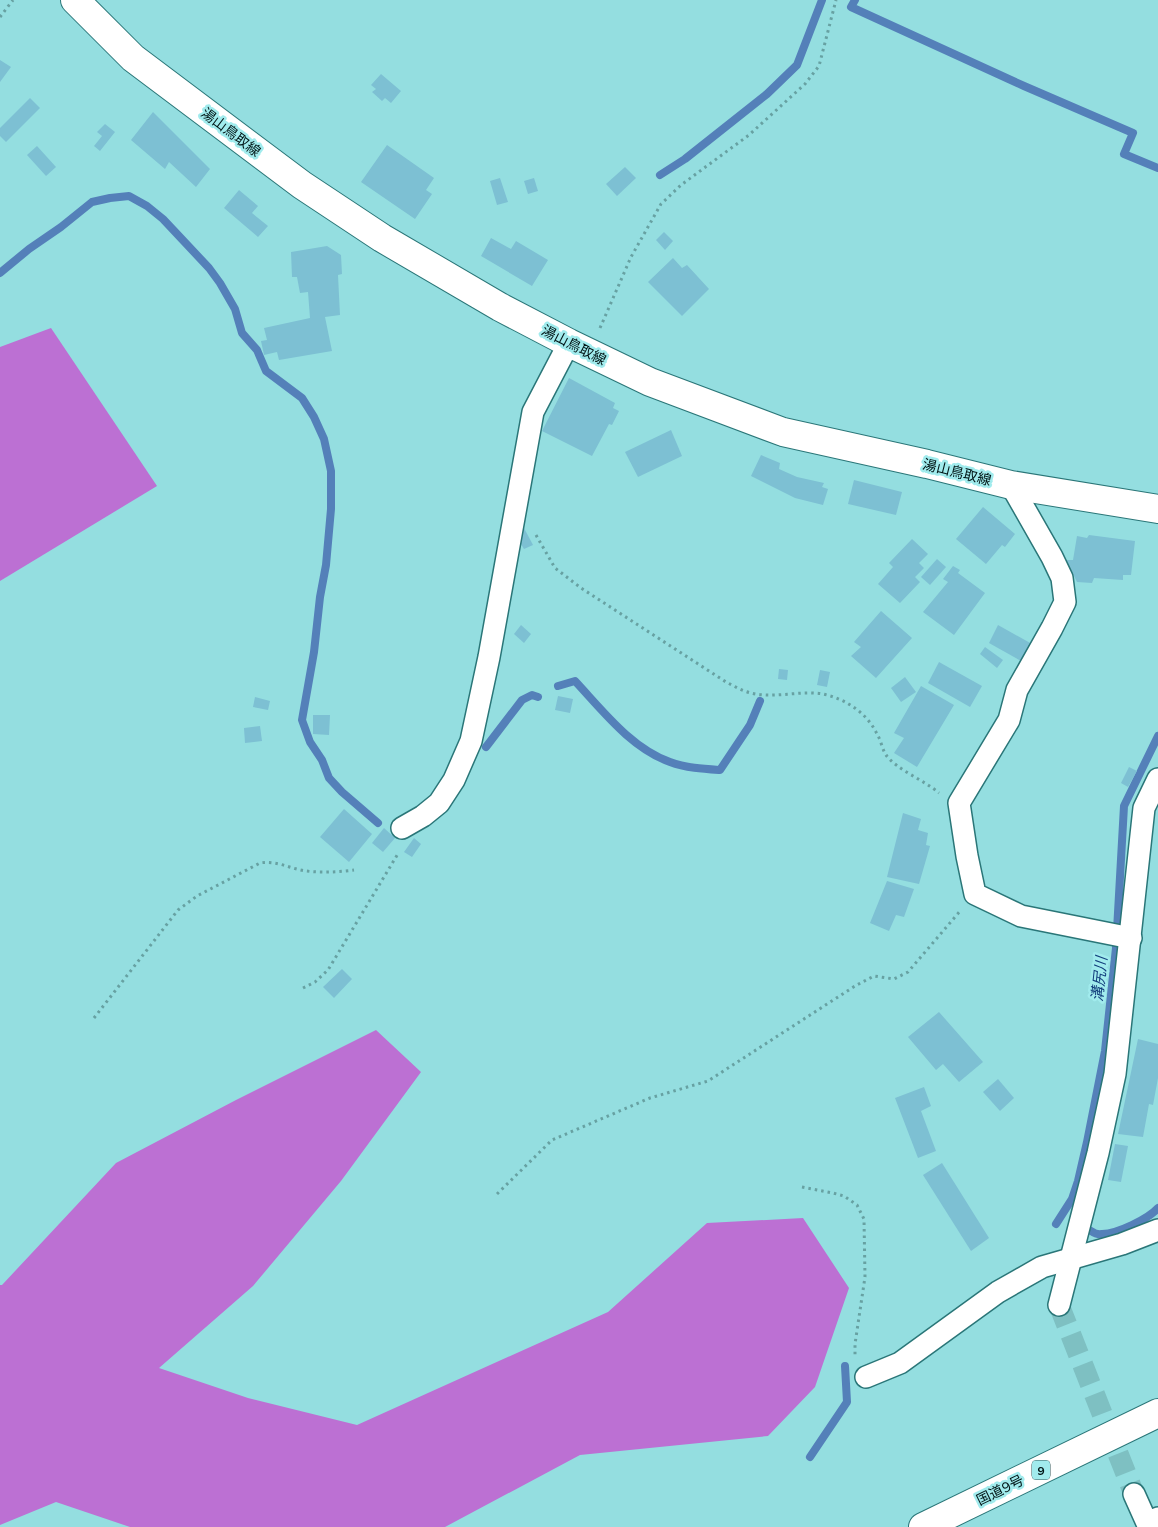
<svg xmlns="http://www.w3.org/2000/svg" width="1158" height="1527" font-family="Mulish,'Noto Sans JP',sans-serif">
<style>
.forest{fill:#bc70d3}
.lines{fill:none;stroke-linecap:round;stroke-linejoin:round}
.stream{stroke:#5480b9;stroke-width:8}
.building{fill:#7dc0d3}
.minor-tunnel{stroke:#7ec0c2;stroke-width:21;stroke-dasharray:21 11;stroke-linecap:butt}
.minor-casing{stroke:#2a7678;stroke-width:24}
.secondary-casing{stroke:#2a7678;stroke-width:30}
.trunk-casing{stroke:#2a7678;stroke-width:30}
.path{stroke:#67a1a2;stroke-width:3;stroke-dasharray:2.5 4;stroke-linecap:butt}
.minor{stroke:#fff;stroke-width:21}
.secondary{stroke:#fff;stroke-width:28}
.trunk{stroke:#fff;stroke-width:28}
.labels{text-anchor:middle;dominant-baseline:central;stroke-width:5;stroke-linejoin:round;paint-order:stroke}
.shield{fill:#a1ebed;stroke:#305456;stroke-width:1}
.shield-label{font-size:12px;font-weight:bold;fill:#001415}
.street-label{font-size:14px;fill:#001415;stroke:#a1ebed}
.water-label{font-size:15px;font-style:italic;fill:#123e7c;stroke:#a1ebed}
</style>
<rect width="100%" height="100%" fill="#94dee0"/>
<g class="forest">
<path d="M51,328L157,486L0,581V347Z"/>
<path d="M376,1030L421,1072L341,1181L253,1286L159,1368L248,1398L357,1425L608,1312L707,1223L803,1218L849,1288L815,1387L768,1436L580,1455L445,1527H130L56,1502L0,1525V1285H2L116,1163L236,1100Z"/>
</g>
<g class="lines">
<g class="stream">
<path d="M855,0L851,7L1024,86L1133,133L1124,154L1158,168"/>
<path d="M660,175L685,159L767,94L797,65L822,0"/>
<path d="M0,273L29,249L61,227L92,202L110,198L129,196L147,206L163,219L209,268L220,283L235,309L242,333L257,350L266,371L302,398L314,417L324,439L331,471V509L326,565L320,597L314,652L302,720L310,742L322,760L329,778L342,792L378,823"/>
<path d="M558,686L575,681C603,711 631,748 670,762C686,768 704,769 720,770L750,725L760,701"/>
<path d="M486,747L522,700L532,695L538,697"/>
<path d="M1056,1224L1072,1199L1078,1181L1087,1142L1105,1051L1116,948L1124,806L1158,736"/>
<path d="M1091,1231C1094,1233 1098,1235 1102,1234C1117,1234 1148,1219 1158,1208"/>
<path d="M810,1457L847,1402L845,1366"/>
</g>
</g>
<g class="building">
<path d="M0,60L11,67L0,82Z"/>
<path d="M381,74L401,91L391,103L385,98L382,101L372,92L376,89L371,85Z"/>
<path d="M30,98L40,108L6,142L0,136V128Z"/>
<path d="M153,112L210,169L196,187L169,162L165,169L131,140Z"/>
<path d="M105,124L115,132L100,151L94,146L102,136L97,132Z"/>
<path d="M387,145L434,178L426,190L432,194L415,219L361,182Z"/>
<path d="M37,146L56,167L46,176L27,155Z"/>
<path d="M625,167L636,178L617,196L606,184Z"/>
<path d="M500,178L508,202L497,205L490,181Z"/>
<path d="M534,178L538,191L528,194L524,181Z"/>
<path d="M239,190L258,206L252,213L268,226L258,237L224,208Z"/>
<path d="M664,232L673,241L665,250L656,240Z"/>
<path d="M491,238L511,249L516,241L548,260L532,286L481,256Z"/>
<path d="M327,246L341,255L342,274L338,275L340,315L325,317L332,351L279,360L277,352L264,355L261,341L267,340L264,328L310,318L308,292L300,293L297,277H292L291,252Z"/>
<path d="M673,258L682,268L687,265L709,289L682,316L648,282Z"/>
<path d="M569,378L615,403L613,408L619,411L612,425L609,424L592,456L542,431Z"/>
<path d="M671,430L682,456L638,477L625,452Z"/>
<path d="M761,455L780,463L779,469L797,477L824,483L822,487L828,489L823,505L795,498L751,476Z"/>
<path d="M854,480L902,492L896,515L848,504Z"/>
<path d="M983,507L1015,534L1005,547L1002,545L986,564L956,539Z"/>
<path d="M524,528L533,545L524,549L515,534Z"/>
<path d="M1089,535L1135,541L1131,575H1123V580L1094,578L1092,583L1077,582L1066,560H1073L1077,536L1087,538Z"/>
<path d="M912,539L928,554L919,563L924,568L915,577L920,582L900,603L878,584L893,567L889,563Z"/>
<path d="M937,559L946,567L930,585L921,577Z"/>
<path d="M953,566L960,570L958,573L985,593L954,635L923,612L948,582L943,579Z"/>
<path d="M881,611L912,638L876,678L851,656L861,647L854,642Z"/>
<path d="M521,625L531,634L524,643L514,634Z"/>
<path d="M998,625L1032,644L1021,661L989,643Z"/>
<path d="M985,647L1003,660L997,668L980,654Z"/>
<path d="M939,662L982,686L970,707L928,683Z"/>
<path d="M779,669L788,670L787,680L778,679Z"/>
<path d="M820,670L830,672L827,687L817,685Z"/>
<path d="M905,677L916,692L901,702L891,688Z"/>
<path d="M921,686L954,705L917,767L894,753L904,738L894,733Z"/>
<path d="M558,696L573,699L570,713L555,710Z"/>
<path d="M255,697L270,701L268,710L253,707Z"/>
<path d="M313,715H330L329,735L313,734Z"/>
<path d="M260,726L262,741L245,743L244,728Z"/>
<path d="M1129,767L1137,771L1128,787L1121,783Z"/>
<path d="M344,809L372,834L349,862L320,837Z"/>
<path d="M903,813L921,819L918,830L928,833L926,845L930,846L919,884L887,877Z"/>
<path d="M384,828L395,838L383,852L372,843Z"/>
<path d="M414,838L421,844L412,857L404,852Z"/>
<path d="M887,881L914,889L904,917L896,915L889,931L870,923Z"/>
<path d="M342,969L352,979L334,998L323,987Z"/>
<path d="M939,1012L983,1062L959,1082L943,1064L936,1070L908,1037Z"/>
<path d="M1138,1039L1158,1044V1078L1153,1105L1149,1104L1143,1137L1118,1134Z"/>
<path d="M998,1079L1014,1098L1000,1111L983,1092Z"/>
<path d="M924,1087L931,1106L921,1111L936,1151L918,1158L895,1098Z"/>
<path d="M1115,1144L1128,1146L1121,1182L1108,1180Z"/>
<path d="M942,1163L989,1238L971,1251L923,1175Z"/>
</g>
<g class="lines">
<path class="minor-tunnel" d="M1059,1305L1134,1494"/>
<defs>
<g id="minor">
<path d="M1011,485L1052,557L1062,578L1065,602L1052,628L1017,690L1009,720L959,803L967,856L975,894L1021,916L1131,938"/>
<path d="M402,828L423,816L439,803L454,780L471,741L489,657L533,412L569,343"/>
<path d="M1059,1305L1098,1153L1115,1074L1144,808L1158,779"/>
<path d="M866,1377L900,1363L998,1292L1042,1267L1122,1244L1158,1230"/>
<path d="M1134,1494L1147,1523L1158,1518"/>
</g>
<path id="secondary" d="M75,0L133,58L302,185L382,238L500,307L569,343L650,382L783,432L927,464L1011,485L1158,509"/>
<path id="trunk" d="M923,1527L1158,1413"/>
</defs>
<use href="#minor" class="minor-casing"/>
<use href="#secondary" class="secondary-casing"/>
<use href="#trunk" class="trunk-casing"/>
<g class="path">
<path d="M0,17L13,0"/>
<path d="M600,328L631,257L661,204L681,185L749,135L805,84L819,66L836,0"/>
<path d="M536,535L555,568L581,588L726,682C734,686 742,691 751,693C774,699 800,690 823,694C846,699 867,713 877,734C881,740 882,749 886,755C897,770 924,780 939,793"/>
<path d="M303,988L315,982L328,970L399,852"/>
<path d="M94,1018L178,910L197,896L260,863C276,860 291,869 306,871C322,873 338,872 354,870"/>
<path d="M802,1187L833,1193L844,1196L857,1205L864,1219L865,1277L855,1344V1355"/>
<path d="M497,1194L552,1140L650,1098L708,1081L855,986L874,976L894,979L908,972L961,910"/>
</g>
<use href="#minor" class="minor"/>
<use href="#secondary" class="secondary"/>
<use href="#trunk" class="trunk"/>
</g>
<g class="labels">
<rect class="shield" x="1032" y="1460.5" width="18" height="19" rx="4"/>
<g class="shield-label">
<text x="1041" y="1470">9</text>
</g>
<g class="street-label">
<text transform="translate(231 132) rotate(37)">湯山鳥取線</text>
<text transform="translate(574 345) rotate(27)">湯山鳥取線</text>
<text transform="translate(957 472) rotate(14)">湯山鳥取線</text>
<text transform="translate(1000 1490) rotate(-26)">国道9号</text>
</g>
<g class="water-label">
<text transform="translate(1099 979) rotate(-84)">溝尻川</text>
</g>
</g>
</svg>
